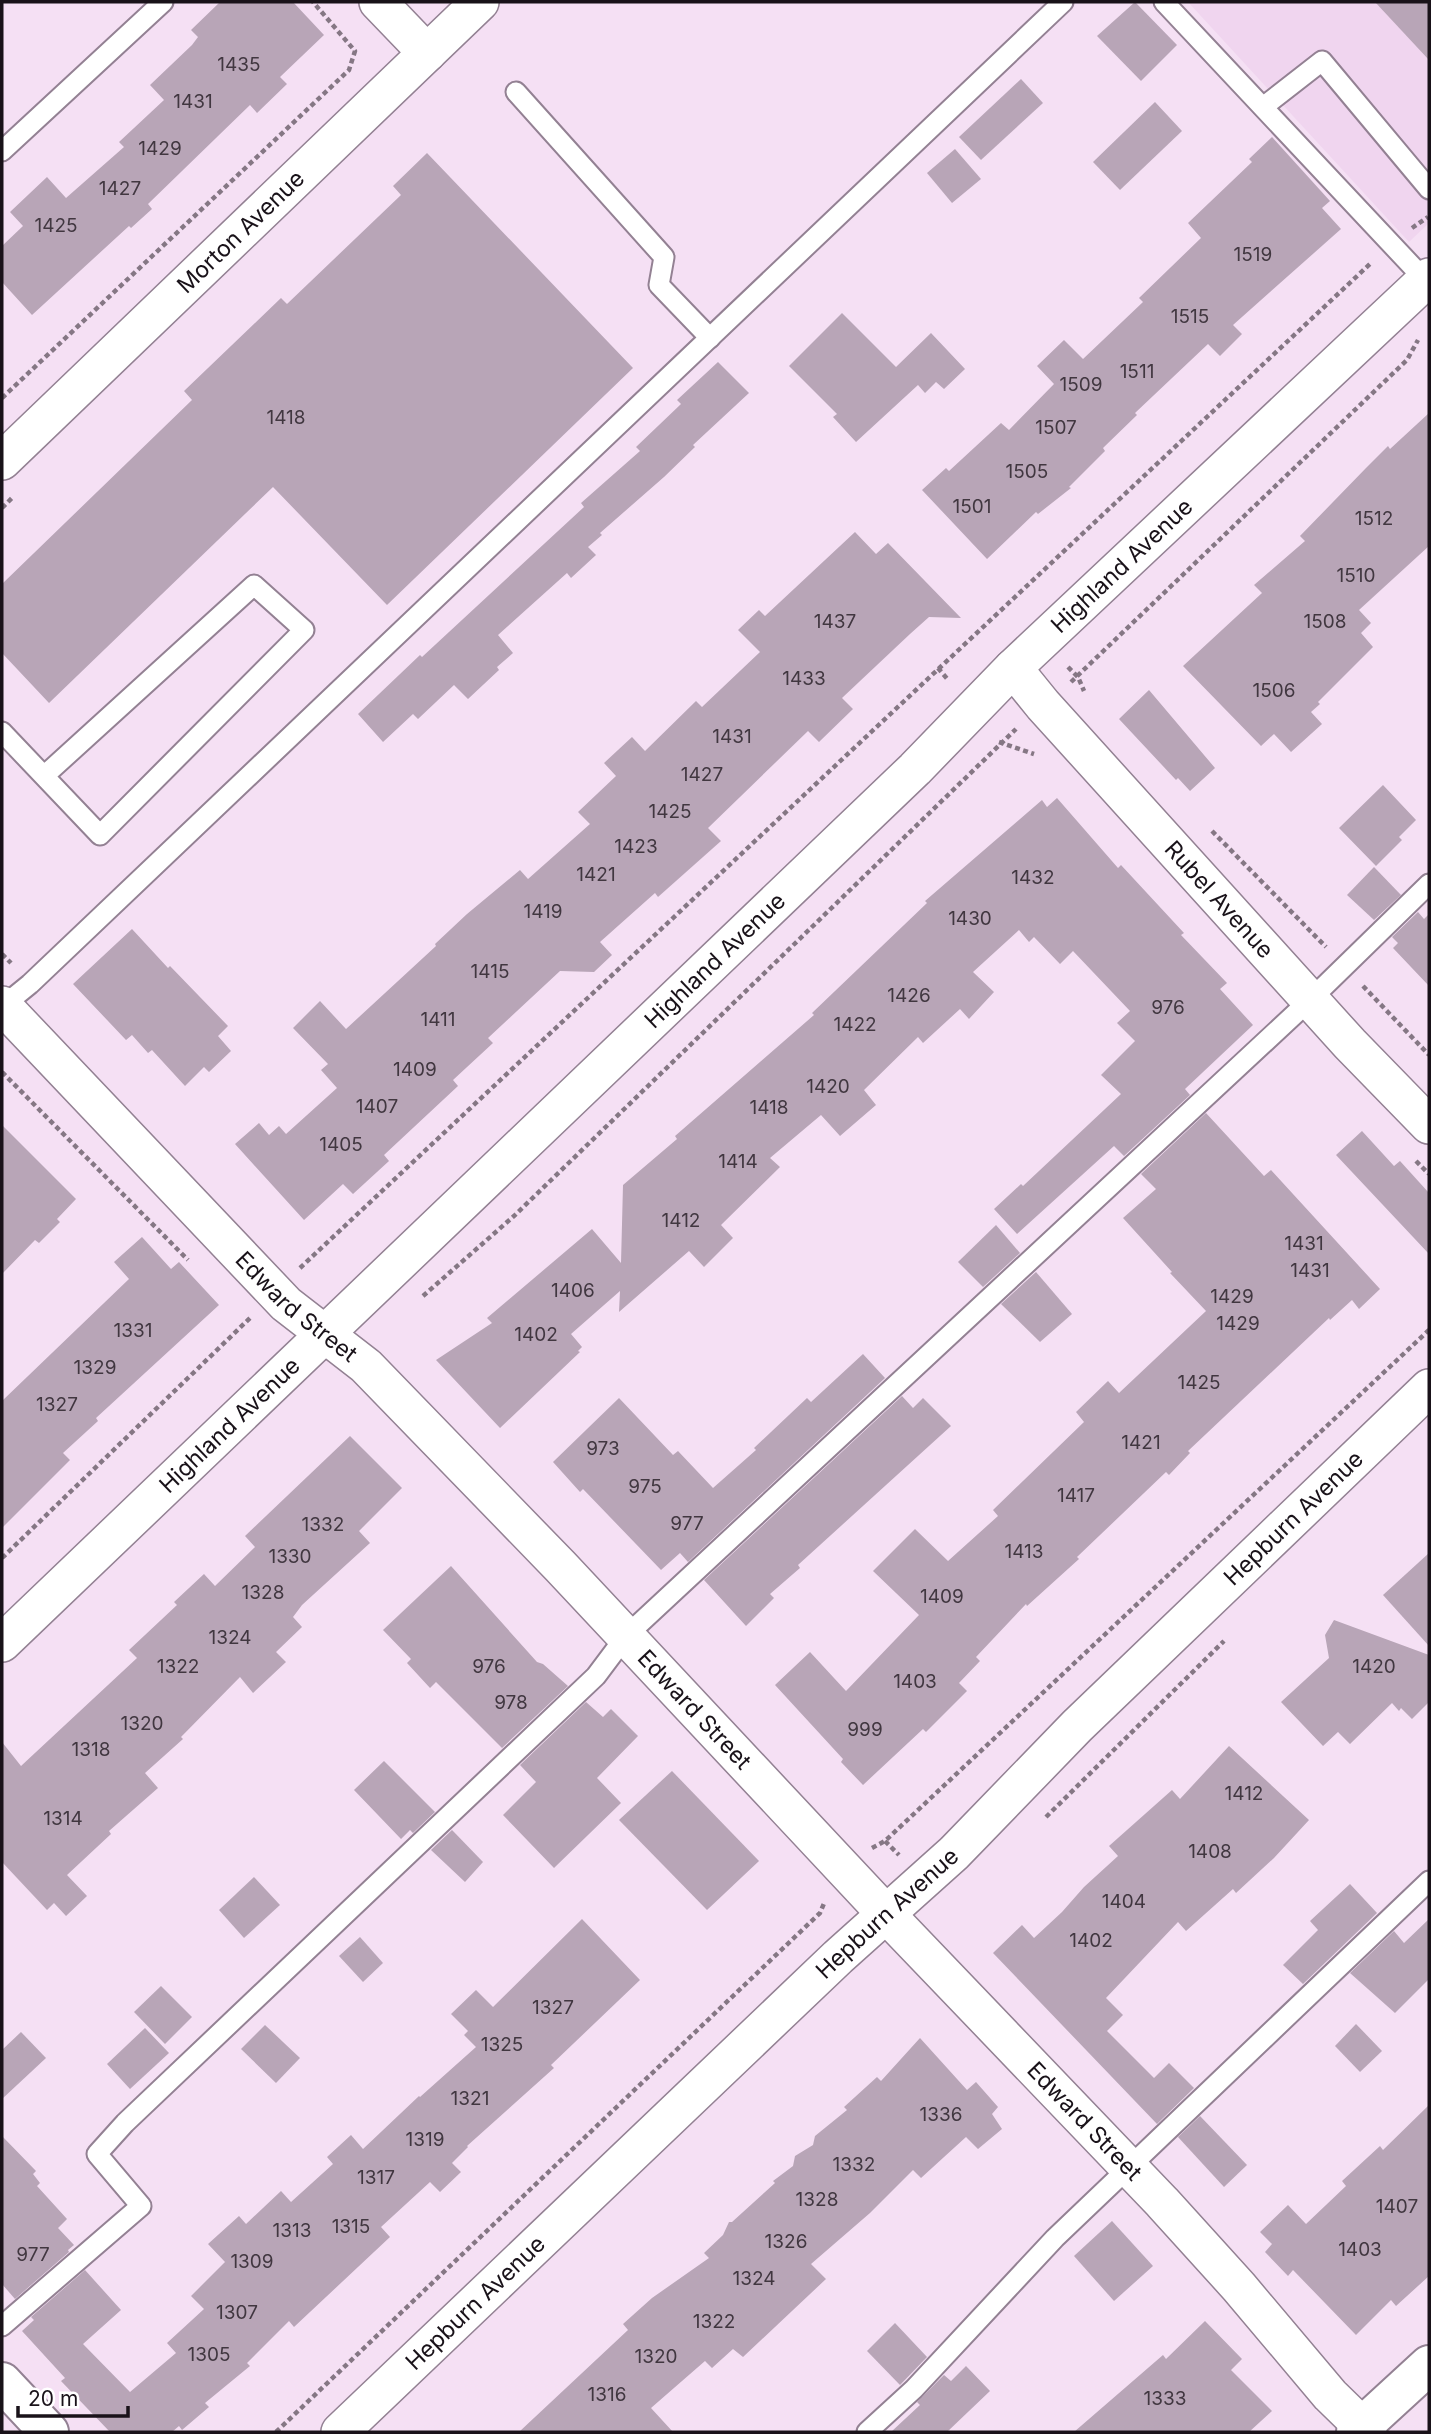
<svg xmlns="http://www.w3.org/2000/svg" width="1431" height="2434" font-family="Inter,sans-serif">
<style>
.built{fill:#f0d5ef}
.building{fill:#b8a5b7}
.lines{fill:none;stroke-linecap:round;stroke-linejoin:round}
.service-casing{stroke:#938193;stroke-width:23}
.minor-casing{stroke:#938193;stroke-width:40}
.tertiary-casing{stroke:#938193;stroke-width:42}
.secondary-casing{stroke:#938193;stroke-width:42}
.path{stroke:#857784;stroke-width:4.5;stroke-dasharray:5 3.5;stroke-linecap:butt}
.service{stroke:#fff;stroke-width:19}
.minor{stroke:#fff;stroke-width:37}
.tertiary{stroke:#fff;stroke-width:38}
.secondary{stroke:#fff;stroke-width:38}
.labels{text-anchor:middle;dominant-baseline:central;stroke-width:7;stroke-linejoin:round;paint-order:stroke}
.number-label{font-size:19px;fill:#413740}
.street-label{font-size:23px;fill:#191219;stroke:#fff}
</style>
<rect width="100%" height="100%" fill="#f5e0f4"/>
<path class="built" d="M1188,2H1429V223L1409,242Z"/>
<g class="building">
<path d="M220,2H293L324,35L280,77L287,84L257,113L250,105L148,204L152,209L131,228L129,226L32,315L2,282V246L23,226L10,212L47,177L66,198L124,147L119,142L164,100L150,85L192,45L198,37L191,30Z"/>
<path d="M1135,2L1177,45L1141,81L1097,36Z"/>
<path d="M1375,2H1429V60Z"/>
<path d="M1021,79L1043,103L981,160L959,137Z"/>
<path d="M1155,102L1182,131L1120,190L1093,162Z"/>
<path d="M1272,137L1330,201L1322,208L1341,229L1233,325L1242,334L1220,356L1208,344L1135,413L1137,415L1103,448L1105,451L1069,487L1071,488L1038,514L1036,512L987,559L922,490L946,468L949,471L1001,423L1009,430L1054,384L1037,366L1064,340L1083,359L1143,302L1139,298L1201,238L1188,223L1252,162L1249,159Z"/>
<path d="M955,149L981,179L952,203L927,173Z"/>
<path d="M427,153L633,368L387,605L273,487L49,703L2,653V584L192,400L184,391L281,298L287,304L401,195L393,186Z"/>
<path d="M842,313L896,367L931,333L965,369L944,389L936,382L925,393L918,385L856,442L833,417L837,414L789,366Z"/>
<path d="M718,362L749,393L693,445L695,447L664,477L600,533L602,535L588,547L596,555L571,578L567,573L498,635L513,653L497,667L499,670L468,699L454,685L418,719L413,714L383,742L358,714L420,655L422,657L584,507L581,503L640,451L636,447L681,404L677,400Z"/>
<path d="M1429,413V546L1359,610L1371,623L1361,633L1373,647L1318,702L1320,704L1311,712L1322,724L1291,752L1274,734L1261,746L1183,666L1262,593L1254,585L1305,541L1300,536L1366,468L1388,446L1390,449Z"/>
<path d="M855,532L876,554L888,543L961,618L929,617L910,634L842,698L853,709L819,742L808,731L708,828L721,841L658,897L655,893L600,942L612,955L594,972L560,971L488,1038L493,1043L453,1080L458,1086L384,1155L389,1161L353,1194L343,1184L304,1220L235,1144L259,1123L269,1135L279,1126L286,1134L337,1088L321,1070L328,1064L293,1028L320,1001L346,1029L436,946L435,944L467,914L520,870L528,879L590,824L578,812L616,776L604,763L632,737L645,751L696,701L702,707L760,652L738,630L759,610L765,616Z"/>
<path d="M1149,690L1215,768L1190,791L1178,778L1176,780L1119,719Z"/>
<path d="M1383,785L1416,820L1399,837L1402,840L1376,866L1339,828Z"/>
<path d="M1057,798L1118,868L1121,865L1184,933L1181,935L1227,983L1220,989L1253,1025L1185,1089L1190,1095L1124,1156L1114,1146L1017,1234L994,1209L1021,1184L1023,1186L1121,1094L1101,1075L1135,1041L1117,1023L1130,1011L1073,951L1060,964L1034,937L1029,942L1019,930L973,972L994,992L969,1019L960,1009L923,1043L918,1037L864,1090L876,1105L840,1136L821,1115L770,1158L780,1167L721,1225L733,1238L704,1267L689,1251L619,1312L620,1291L571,1334L582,1347L578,1351L580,1352L500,1428L436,1360L492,1323L487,1318L592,1229L621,1263L623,1185L677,1139L675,1136L814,1015L812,1013L927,903L925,901L1042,800L1047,807Z"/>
<path d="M1374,867L1401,895L1374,920L1347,895Z"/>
<path d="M1418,912L1424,919L1429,914V986L1393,948L1398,943L1392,937Z"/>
<path d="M132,929L168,968L170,966L228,1026L218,1036L231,1051L209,1072L204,1067L185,1086L152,1050L148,1053L132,1035L126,1040L73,984Z"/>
<path d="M1206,1113L1264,1176L1271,1170L1380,1289L1359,1309L1352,1300L1330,1320L1329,1318L1188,1451L1190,1453L1169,1475L1166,1472L1077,1557L1079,1559L1027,1606L1026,1604L976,1657L980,1661L959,1683L967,1691L926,1732L923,1729L863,1785L841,1762L843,1759L775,1685L810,1652L846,1691L919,1615L873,1571L915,1529L948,1561L998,1516L993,1510L1084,1422L1076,1412L1108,1381L1119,1393L1206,1311L1170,1273L1172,1272L1123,1218L1156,1189L1141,1174Z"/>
<path d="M2,1125L76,1199L57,1219L60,1222L39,1243L35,1240L2,1274Z"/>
<path d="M1362,1131L1394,1166L1400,1161L1429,1193V1254L1336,1155Z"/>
<path d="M996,1225L1020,1253L983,1287L958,1262Z"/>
<path d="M142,1237L171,1269L179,1262L219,1305L96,1418L98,1421L63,1453L70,1460L2,1528V1401L129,1279L114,1262Z"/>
<path d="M1036,1272L1072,1314L1040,1342L1001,1304Z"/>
<path d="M863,1354L885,1378L688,1562L680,1553L661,1570L583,1489L580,1492L553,1462L619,1398L673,1455L678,1451L713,1488L756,1450L754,1448L807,1398L811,1402Z"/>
<path d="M902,1396L913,1408L923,1398L951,1426L798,1565L800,1568L770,1594L774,1598L746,1626L704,1580Z"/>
<path d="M350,1436L402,1488L359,1531L370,1543L302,1605L293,1617L302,1627L276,1652L286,1662L253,1693L240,1677L181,1737L183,1739L145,1773L158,1788L109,1831L111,1834L67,1875L87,1896L66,1916L54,1903L47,1910L2,1862V1742L21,1766L137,1658L129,1650L177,1605L174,1602L204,1574L215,1586L255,1547L245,1536Z"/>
<path d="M1429,1553V1646L1383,1595Z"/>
<path d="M451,1566L537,1662L543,1664L568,1686L502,1748L436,1682L430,1688L407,1663L411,1659L383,1630Z"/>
<path d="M1334,1620L1429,1655V1702L1412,1719L1401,1708L1399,1711L1392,1703L1350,1744L1338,1732L1323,1746L1281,1702L1329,1658L1325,1635Z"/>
<path d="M586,1702L603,1717L611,1709L638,1736L597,1778L621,1803L554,1868L503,1815L536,1782L520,1765Z"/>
<path d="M1229,1746L1309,1820L1274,1858L1236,1893L1233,1889L1186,1931L1178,1922L1106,1998L1123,2015L1107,2031L1154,2078L1169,2063L1194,2088L1157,2124L993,1953L1022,1925L1034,1938L1062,1912L1084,1887L1118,1856L1109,1846L1172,1790L1180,1799Z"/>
<path d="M384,1761L435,1812L413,1833L410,1830L401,1839L354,1790Z"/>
<path d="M672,1771L759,1861L707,1910L619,1820Z"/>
<path d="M452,1830L483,1862L465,1882L431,1850Z"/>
<path d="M254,1877L280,1905L244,1938L219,1910Z"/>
<path d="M1350,1884L1377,1913L1303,1984L1283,1965L1318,1930L1310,1921Z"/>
<path d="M582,1919L640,1980L551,2065L554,2068L467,2146L468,2147L452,2163L461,2172L440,2192L430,2182L381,2227L390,2237L294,2327L289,2321L247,2363L250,2366L205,2403L209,2407L182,2430L179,2426L172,2432H110L61,2381L65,2378L22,2331L34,2320L31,2317L85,2270L121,2310L83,2344L130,2392L176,2353L167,2343L204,2309L191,2296L225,2262L208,2244L239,2216L246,2224L281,2191L291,2202L333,2164L327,2157L351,2135L363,2149L419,2096L420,2097L476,2047L464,2035L468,2031L451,2014L476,1990L493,2007Z"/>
<path d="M1429,1919V1979L1395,2013L1350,1973L1394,1931L1404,1943Z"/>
<path d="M360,1937L383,1963L363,1982L339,1956Z"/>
<path d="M161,1986L192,2017L165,2044L134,2012Z"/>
<path d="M1356,2024L1382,2051L1360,2072L1335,2046Z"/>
<path d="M265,2025L300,2058L276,2083L241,2049Z"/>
<path d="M145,2028L169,2053L130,2089L107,2064Z"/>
<path d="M21,2032L46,2058L2,2099V2050Z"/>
<path d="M920,2038L967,2090L976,2082L998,2107L992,2114L1002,2129L978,2149L966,2137L921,2178L913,2170L870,2213L811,2264L826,2279L743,2357L733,2349L712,2368L705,2361L651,2408L673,2432H519L628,2330L623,2324L652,2298L709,2258L704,2253L723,2235L729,2222H732L775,2183L773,2181L793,2166L795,2156L813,2145L815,2136L847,2110L844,2107L877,2077L881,2081Z"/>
<path d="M1429,2105V2276L1396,2306L1391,2300L1356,2335L1293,2270L1288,2276L1265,2252L1272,2244L1260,2232L1288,2205L1306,2224L1346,2186L1342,2181L1380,2146L1383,2150Z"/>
<path d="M1200,2116L1247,2165L1224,2187L1178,2137Z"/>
<path d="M2,2136L36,2171L33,2174L40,2183L37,2186L67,2219L58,2228L74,2245L68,2250L69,2252L15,2299L2,2284Z"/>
<path d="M1112,2221L1153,2266L1114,2301L1074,2256Z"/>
<path d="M1205,2321L1242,2359L1231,2370L1272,2411L1249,2432H1074L1163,2355L1166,2359Z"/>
<path d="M895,2323L927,2357L900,2385L867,2351Z"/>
<path d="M966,2366L990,2391L947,2432H891L920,2405L917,2402L944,2375L951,2381Z"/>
</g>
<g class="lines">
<defs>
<g id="service">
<path d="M1164,2L1426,281"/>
<path d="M516,92L664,257L659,285L710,338"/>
<path d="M1263,107L1322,61L1429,189"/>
<path d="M2,151L163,2"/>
<path d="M2,732L100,835L304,630L254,585L44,776"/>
<path d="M3,1006L30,984L1063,2"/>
<path d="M2,2326L141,2206L97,2154L125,2123L596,1676L626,1636L1310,1000L1429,884"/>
<path d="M867,2432L914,2389L1055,2238L1429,1881"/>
</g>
<g id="minor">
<path d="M378,2L427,53"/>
<path id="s1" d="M2,461L480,2"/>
<path id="s2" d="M1013,668L1043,705L1350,1044L1429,1125"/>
<path id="s3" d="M2,1005L286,1304L366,1366L561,1567L886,1914L1162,2202L1239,2287L1330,2395L1368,2432"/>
<path id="s4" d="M2,1643L915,769L1013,668L1429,277"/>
<path id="s5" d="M340,2432L838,1957L954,1853L1077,1726L1429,1388"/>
</g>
<path id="tertiary" d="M2,2382L49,2432"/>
<path id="secondary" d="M1356,2432L1429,2365"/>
</defs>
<use href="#service" class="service-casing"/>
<use href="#minor" class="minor-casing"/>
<use href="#tertiary" class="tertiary-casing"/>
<use href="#secondary" class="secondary-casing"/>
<g class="path">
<path d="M1412,228L1428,217"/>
<path d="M2,398L349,70L355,51L313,2"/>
<path d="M2,508L14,496"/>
<path d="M1068,667L1078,677L1084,691"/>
<path d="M938,668L949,681"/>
<path d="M1071,682L1407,360L1418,340"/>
<path d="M999,742L1034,754"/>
<path d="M1212,831L1326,947"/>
<path d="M2,954L11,963"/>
<path d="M1363,986L1429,1055"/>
<path d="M2,1072L188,1260"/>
<path d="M1416,1161L1429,1174"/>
<path d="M300,1268L1371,263"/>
<path d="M423,1296L514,1216L1016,729"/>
<path d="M2,1558L250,1318"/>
<path d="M1046,1817L1224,1641"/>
<path d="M885,1841L899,1855"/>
<path d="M872,1848L885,1841L1429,1330"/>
<path d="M276,2432L820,1913L825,1901"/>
</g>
<use href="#service" class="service"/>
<use href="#minor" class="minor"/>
<use href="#tertiary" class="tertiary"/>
<use href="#secondary" class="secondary"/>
</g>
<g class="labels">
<g class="number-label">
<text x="239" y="64">1435</text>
<text x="193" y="101">1431</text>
<text x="160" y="148">1429</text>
<text x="120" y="188">1427</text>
<text x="56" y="225">1425</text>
<text x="1253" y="254">1519</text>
<text x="1190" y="316">1515</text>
<text x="1137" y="371">1511</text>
<text x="1081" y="384">1509</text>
<text x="286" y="417">1418</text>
<text x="1056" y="427">1507</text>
<text x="1027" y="471">1505</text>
<text x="972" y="506">1501</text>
<text x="1374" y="518">1512</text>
<text x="1356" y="575">1510</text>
<text x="835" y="621">1437</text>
<text x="1325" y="621">1508</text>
<text x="804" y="678">1433</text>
<text x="1274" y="690">1506</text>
<text x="732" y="736">1431</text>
<text x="702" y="774">1427</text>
<text x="670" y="811">1425</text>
<text x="636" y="846">1423</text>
<text x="596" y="874">1421</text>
<text x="1033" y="877">1432</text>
<text x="543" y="911">1419</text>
<text x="970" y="918">1430</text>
<text x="490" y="971">1415</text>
<text x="909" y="995">1426</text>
<text x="1168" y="1007">976</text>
<text x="438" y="1019">1411</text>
<text x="855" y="1024">1422</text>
<text x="415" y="1069">1409</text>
<text x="828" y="1086">1420</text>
<text x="377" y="1106">1407</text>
<text x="769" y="1107">1418</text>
<text x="341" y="1144">1405</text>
<text x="738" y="1161">1414</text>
<text x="681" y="1220">1412</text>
<text x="1304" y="1243">1431</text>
<text x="1310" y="1270">1431</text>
<text x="573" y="1290">1406</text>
<text x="1232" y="1296">1429</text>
<text x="1238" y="1323">1429</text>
<text x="133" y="1330">1331</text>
<text x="536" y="1334">1402</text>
<text x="95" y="1367">1329</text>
<text x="1199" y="1382">1425</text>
<text x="57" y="1404">1327</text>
<text x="1141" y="1442">1421</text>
<text x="603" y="1448">973</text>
<text x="645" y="1486">975</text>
<text x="1076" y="1495">1417</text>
<text x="687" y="1523">977</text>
<text x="323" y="1524">1332</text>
<text x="1024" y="1551">1413</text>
<text x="290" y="1556">1330</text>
<text x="263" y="1592">1328</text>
<text x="942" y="1596">1409</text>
<text x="230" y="1637">1324</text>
<text x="178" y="1666">1322</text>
<text x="489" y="1666">976</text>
<text x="1374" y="1666">1420</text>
<text x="915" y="1681">1403</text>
<text x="511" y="1702">978</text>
<text x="142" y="1723">1320</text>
<text x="865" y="1729">999</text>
<text x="91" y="1749">1318</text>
<text x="1244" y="1793">1412</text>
<text x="63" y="1818">1314</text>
<text x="1210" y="1851">1408</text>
<text x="1124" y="1901">1404</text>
<text x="1091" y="1940">1402</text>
<text x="553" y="2007">1327</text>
<text x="502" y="2044">1325</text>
<text x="470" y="2098">1321</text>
<text x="941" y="2114">1336</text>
<text x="425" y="2139">1319</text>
<text x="854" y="2164">1332</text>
<text x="376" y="2177">1317</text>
<text x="817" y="2199">1328</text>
<text x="1397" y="2206">1407</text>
<text x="351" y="2226">1315</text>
<text x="292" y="2230">1313</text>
<text x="786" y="2241">1326</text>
<text x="1360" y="2249">1403</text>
<text x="33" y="2254">977</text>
<text x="252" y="2261">1309</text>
<text x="754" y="2278">1324</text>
<text x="237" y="2312">1307</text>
<text x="714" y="2321">1322</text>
<text x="209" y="2354">1305</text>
<text x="656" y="2356">1320</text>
<text x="607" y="2394">1316</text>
<text x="1165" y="2398">1333</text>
</g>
<g class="street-label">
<text stroke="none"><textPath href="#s1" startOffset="331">Morton Avenue</textPath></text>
<text stroke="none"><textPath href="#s4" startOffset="1554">Highland Avenue</textPath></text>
<text stroke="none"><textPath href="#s2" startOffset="310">Rubel Avenue</textPath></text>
<text stroke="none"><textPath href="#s4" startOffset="987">Highland Avenue</textPath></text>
<text stroke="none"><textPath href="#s3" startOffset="422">Edward Street</textPath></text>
<text stroke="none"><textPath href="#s4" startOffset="315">Highland Avenue</textPath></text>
<text stroke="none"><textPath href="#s5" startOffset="1321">Hepburn Avenue</textPath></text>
<text stroke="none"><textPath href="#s3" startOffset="989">Edward Street</textPath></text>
<text stroke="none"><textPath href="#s5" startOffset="754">Hepburn Avenue</textPath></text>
<text stroke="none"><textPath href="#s3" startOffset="1556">Edward Street</textPath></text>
<text stroke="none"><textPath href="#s5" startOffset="187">Hepburn Avenue</textPath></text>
</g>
</g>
<rect width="1431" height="2434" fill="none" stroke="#191219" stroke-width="7"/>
<path d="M18 2406v10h110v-10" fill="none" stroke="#191219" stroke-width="3.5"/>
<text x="28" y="2406" font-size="21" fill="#191219" stroke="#ffffff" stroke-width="5" paint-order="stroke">20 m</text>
</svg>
